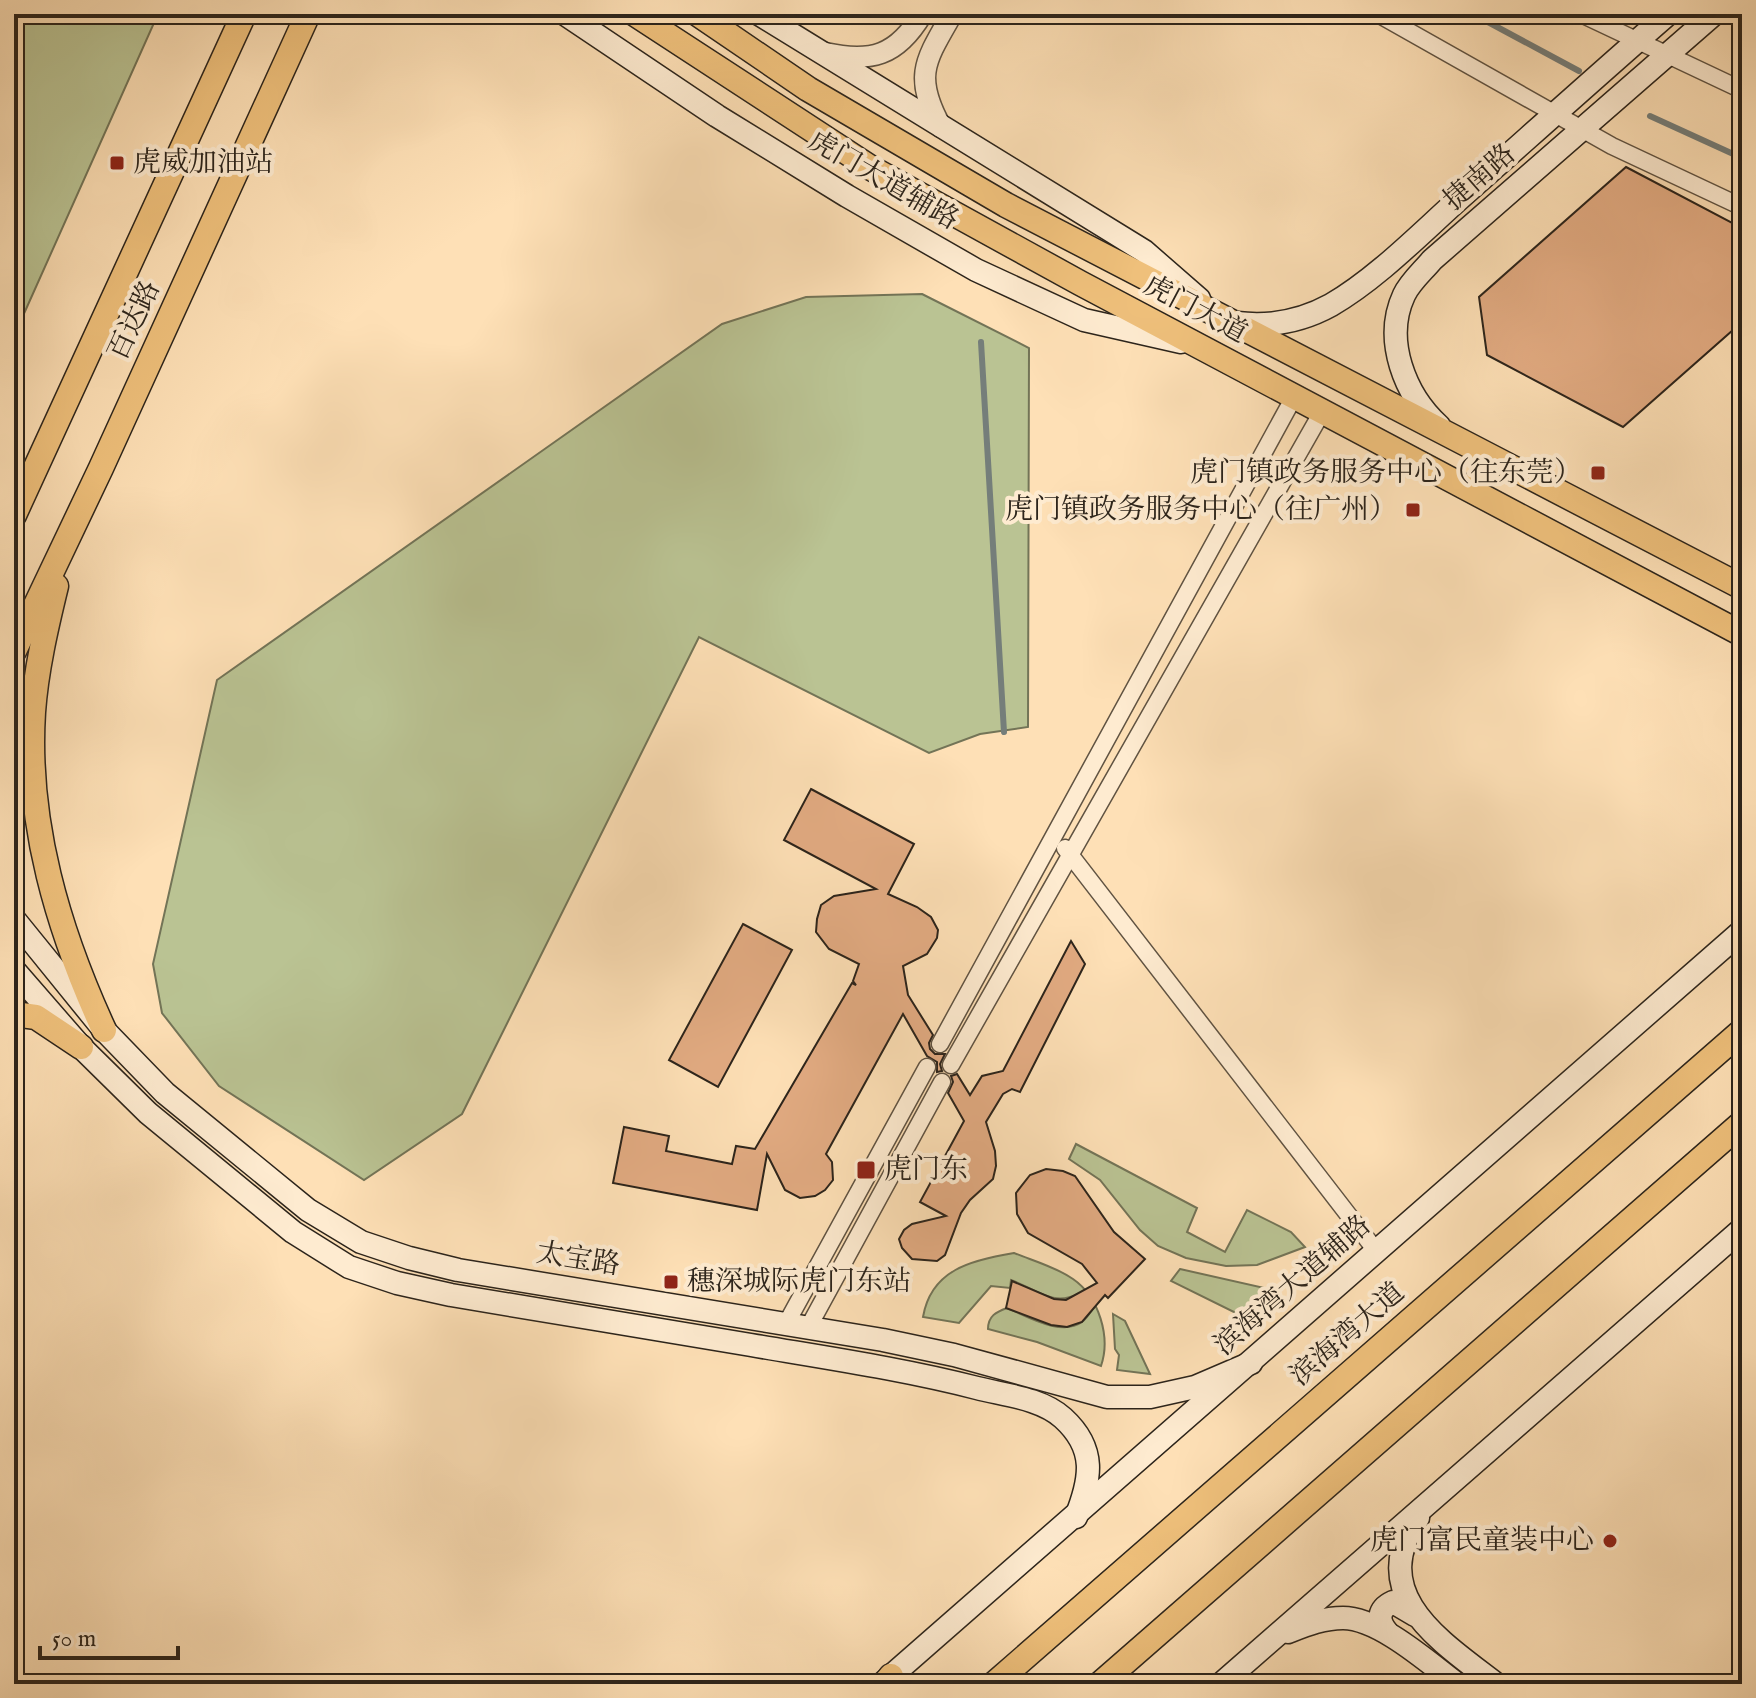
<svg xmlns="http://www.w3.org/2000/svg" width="1756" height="1698" font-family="'IM FELL English','Noto Serif SC',serif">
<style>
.green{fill:#bac393;stroke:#737457;stroke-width:2}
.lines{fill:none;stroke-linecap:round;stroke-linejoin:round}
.stream{stroke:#757e7a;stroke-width:6}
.building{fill:#e2ab82;stroke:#2c241b;stroke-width:2}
.minor-casing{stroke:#605342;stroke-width:19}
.tertiary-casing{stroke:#605342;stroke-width:23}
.secondary-casing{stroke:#2c241b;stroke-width:25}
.primary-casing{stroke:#2c241b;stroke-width:27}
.minor{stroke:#feebd0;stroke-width:16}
.tertiary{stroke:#feebd0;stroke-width:20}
.secondary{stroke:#feebd0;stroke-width:22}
.primary{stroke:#efc07b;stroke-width:24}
.poi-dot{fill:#8f2418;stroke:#feebd0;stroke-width:3}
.labels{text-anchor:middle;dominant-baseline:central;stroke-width:8;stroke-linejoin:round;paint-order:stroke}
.poi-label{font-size:28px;fill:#2c241b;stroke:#feebd0;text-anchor:start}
.street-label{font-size:28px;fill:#2c241b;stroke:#feebd0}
</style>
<rect width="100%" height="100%" fill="#fee0b6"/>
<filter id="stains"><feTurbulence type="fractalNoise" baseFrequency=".0025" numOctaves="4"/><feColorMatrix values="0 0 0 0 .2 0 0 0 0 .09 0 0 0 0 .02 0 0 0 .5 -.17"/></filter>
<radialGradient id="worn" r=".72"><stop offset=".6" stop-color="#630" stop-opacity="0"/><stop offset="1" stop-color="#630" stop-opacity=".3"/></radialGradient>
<g class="green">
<path d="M14,14H158L14,336Z"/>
<path d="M922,294L1029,348L1028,727L980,734L929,753L699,637L462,1114L364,1180L219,1086L162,1013L153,964L217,680L722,324L806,297Z"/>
<path d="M1076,1144L1197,1208L1187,1232L1225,1252L1247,1210L1291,1232L1305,1247L1257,1265L1226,1266L1186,1258L1158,1246L1140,1230L1100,1180L1069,1159Z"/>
<path d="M1014,1253C1034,1261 1056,1267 1073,1279C1099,1297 1111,1337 1101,1366L1037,1342L988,1329C988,1316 996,1312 1007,1308C1027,1316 1061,1337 1082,1322C1087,1318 1091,1311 1095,1306L1078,1294C1053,1307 1036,1289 1011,1280L1010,1288L991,1286L959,1323L923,1317C931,1270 971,1260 1014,1253Z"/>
<path d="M1180,1269L1273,1290L1244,1317L1171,1281Z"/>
<path d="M1113,1314L1125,1321L1150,1374L1117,1370L1119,1355L1115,1349Z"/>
</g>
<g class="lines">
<g class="stream">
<path d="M1473,14L1579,71"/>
<path d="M1650,116L1742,158"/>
<path d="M981,342L1004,732"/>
</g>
</g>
<g class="building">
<path d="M1626,167L1742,228V322L1623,427L1487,355L1479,297Z"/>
<path d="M811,789L914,844L888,894L917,907L931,917L938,930L937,938L927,954L903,966L908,995L933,1035L929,1043L930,1049L935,1054H945L940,1064L942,1071L937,1072V1062L927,1056L903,1014L826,1154L832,1162L833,1180L825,1190L815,1196L800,1198L785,1190L767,1154L757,1210L613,1183L624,1127L669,1136L666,1151L732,1164L736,1146L755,1149L852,983L856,985L853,981L859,964L829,949L816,932L817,919L821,905L834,896L876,889L784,840Z"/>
<path d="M743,924L792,950L718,1087L669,1060Z"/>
<path d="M1071,941L1085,964L1020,1092L1012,1089L1003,1094L986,1122L995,1151L996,1166L993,1179L970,1200L961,1213L945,1255L937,1261L912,1259L902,1248L899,1239L904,1230L912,1224L946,1216L920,1202L964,1121L948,1093L953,1082L951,1076L957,1074L970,1095L982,1076L1003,1071Z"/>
<path d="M1046,1169L1063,1171L1075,1176L1114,1232L1145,1259L1108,1298L1105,1295L1082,1322L1067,1327L1051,1325L1006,1308L1012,1281L1054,1299L1066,1300L1097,1283L1082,1264L1028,1233L1017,1214L1016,1193L1030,1175Z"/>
</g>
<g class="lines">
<defs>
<g id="minor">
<path d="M1378,14L1612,146L1742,207"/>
<path d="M1581,14L1742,90"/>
<path d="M1065,848L1377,1252"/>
<path d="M940,1044L1294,397"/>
<path d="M951,1065L1322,412"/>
<path d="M786,1324L927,1067"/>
<path d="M808,1328L942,1082"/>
</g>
<g id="tertiary">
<path d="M825,53C871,63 897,56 922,14"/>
<path d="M941,127C913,76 925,61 952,14"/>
</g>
<g id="secondary">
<path d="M565,14L717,116L847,196L976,270L1084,320L1181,342"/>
<path d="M759,14L1144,251L1199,299"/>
<path d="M1237,323C1270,327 1302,321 1331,305C1376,279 1419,235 1458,200C1528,138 1598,75 1668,14"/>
<path d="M1439,426C1405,395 1383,340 1404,295C1410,282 1423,271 1432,260L1714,14"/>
<path d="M14,919L104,1030L165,1093L308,1210L361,1242L409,1258L458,1270L883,1340L954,1355L1107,1397H1150L1195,1387L1251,1363"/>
<path d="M14,970L81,1047L148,1113L293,1232L349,1267L397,1283L451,1295C551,1312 651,1328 751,1345C827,1358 903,1369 977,1388C1004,1395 1041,1398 1063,1418C1097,1449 1091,1479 1076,1517"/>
<path d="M1418,1518C1365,1595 1442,1642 1496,1684"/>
<path d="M1288,1632C1306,1625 1323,1618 1343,1618C1379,1618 1429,1663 1457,1684"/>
<path d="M1387,1632C1377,1620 1378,1609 1393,1602L1415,1615"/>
<path d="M882,1684L1742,931"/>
<path d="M1221,1684L1742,1229"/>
</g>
<g id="primary">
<path d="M635,14L871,168L1080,283L1742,634"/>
<path d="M698,14L808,89L1006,205L1742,587"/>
<path d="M14,515L244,14"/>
<path d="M56,586C46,627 36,670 33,712C26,823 58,930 104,1030"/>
<path d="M14,651L101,468L308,14"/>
<path d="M14,1014L36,1017L81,1047"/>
<path d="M885,1684L891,1676"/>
<path d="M994,1684L1742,1031"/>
<path d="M1100,1684L1742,1123"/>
</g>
</defs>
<use href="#minor" class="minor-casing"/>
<use href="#tertiary" class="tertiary-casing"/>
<use href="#secondary" class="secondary-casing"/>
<use href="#primary" class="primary-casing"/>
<use href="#minor" class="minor"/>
<use href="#tertiary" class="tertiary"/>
<use href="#secondary" class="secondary"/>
<use href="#primary" class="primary"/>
</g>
<g class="poi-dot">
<rect x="109" y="155" width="16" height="16" rx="4"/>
<rect x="1590" y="465" width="16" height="16" rx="4"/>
<rect x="1405" y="502" width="16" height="16" rx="4"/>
<rect x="856" y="1160" width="20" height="20" rx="4"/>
<rect x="663" y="1274" width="16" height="16" rx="4"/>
<circle cx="1610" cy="1541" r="8"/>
</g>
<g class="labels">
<g class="poi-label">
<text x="133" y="163">虎威加油站</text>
<text x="1582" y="473" text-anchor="end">虎门镇政务服务中心（往东莞）</text>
<text x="1397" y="510" text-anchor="end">虎门镇政务服务中心（往广州）</text>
<text x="884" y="1170">虎门东</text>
<text x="687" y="1282">穗深城际虎门东站</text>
<text x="1594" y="1541" text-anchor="end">虎门富民童装中心</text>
</g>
<g class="street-label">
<text transform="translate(1480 178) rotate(-41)">捷南路</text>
<text transform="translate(883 181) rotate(30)">虎门大道辅路</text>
<text transform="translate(1195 310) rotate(28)">虎门大道</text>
<text transform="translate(135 321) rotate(-65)">百达路</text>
<text transform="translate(578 1260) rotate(9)">太宝路</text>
<text transform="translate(1293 1286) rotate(-41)">滨海湾大道辅路</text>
<text transform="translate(1348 1335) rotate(-41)">滨海湾大道</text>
</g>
</g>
<rect width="1756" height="1698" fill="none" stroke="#fee0b6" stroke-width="48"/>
<rect x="16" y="16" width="1724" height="1666" fill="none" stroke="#2c241b" stroke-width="4"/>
<rect x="24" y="24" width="1708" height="1650" fill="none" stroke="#2c241b" stroke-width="2"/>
<path d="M40 1646v12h138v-12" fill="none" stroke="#2c241b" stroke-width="4"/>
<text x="52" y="1646" font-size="24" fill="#2c241b" stroke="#feebd0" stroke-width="6" paint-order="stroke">50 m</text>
<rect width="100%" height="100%" filter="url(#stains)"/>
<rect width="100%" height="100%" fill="url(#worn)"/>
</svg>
